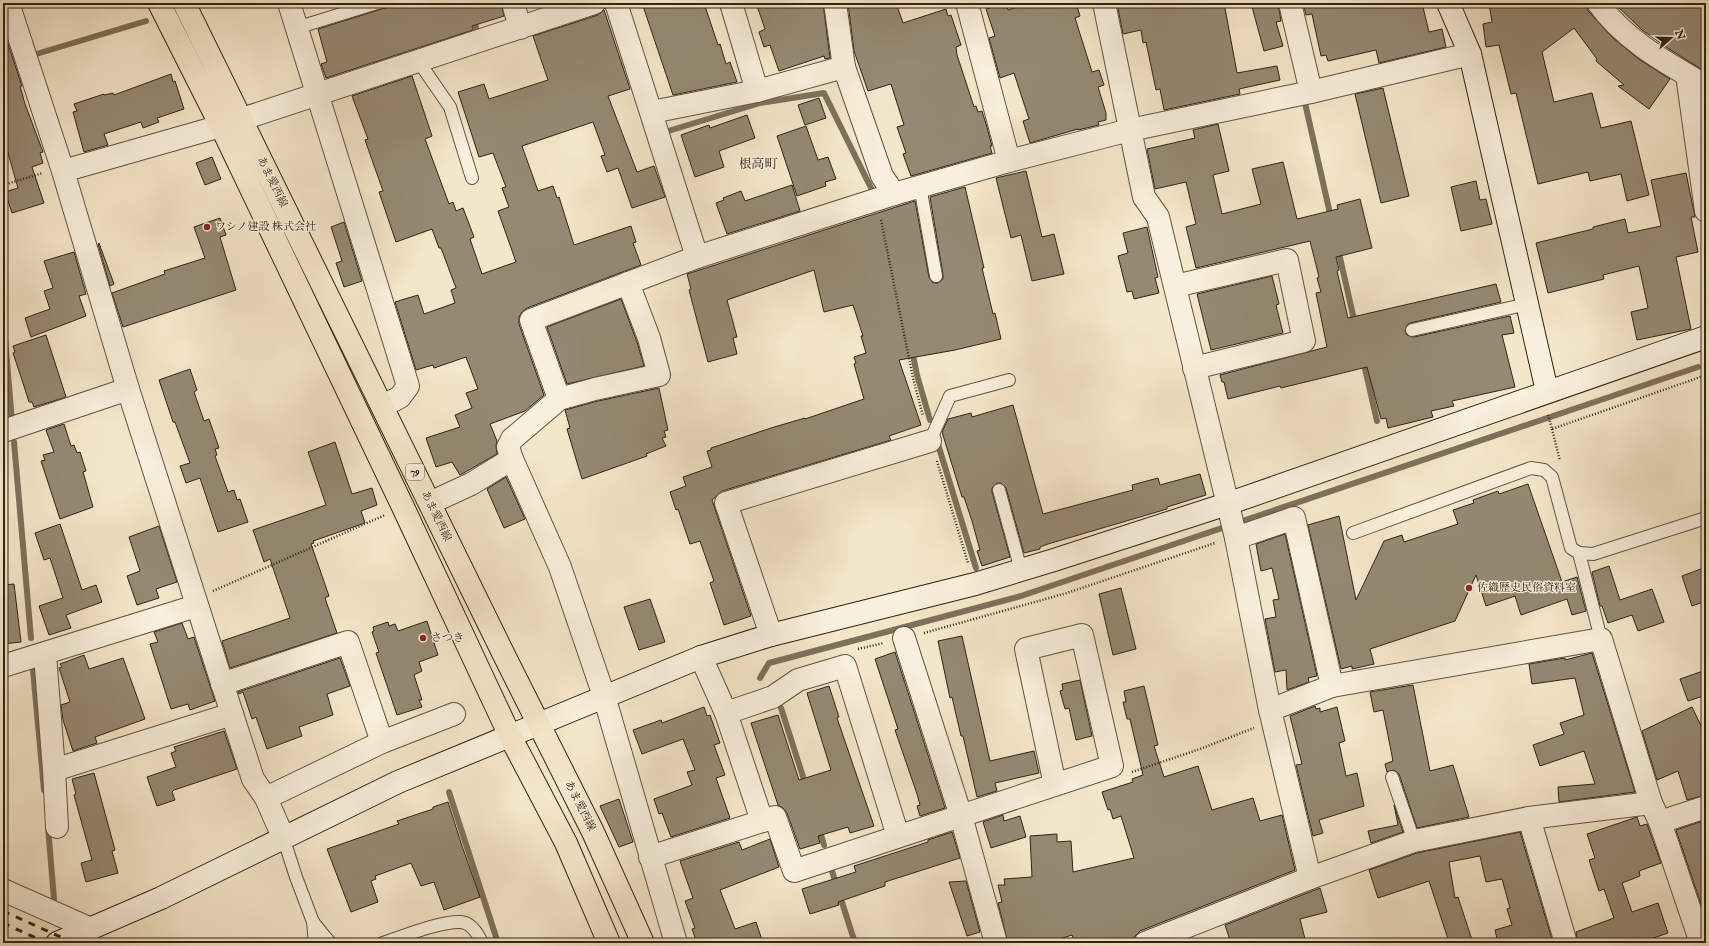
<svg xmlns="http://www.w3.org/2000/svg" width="1709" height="946" font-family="'IM FELL English','Noto Serif JP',serif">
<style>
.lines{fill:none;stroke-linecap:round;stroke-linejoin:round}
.stream{stroke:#7d715c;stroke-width:6}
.building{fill:#958973;stroke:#2f2415}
.lane-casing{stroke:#605442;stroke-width:14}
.street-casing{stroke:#605442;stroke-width:24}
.secondary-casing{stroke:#2f2415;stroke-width:24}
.primary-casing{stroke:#2f2415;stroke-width:24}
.path{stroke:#2f2415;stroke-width:2.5;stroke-dasharray:1 2;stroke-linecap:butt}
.lane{stroke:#f8efdc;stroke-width:12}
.street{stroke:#f8efdc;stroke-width:22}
.secondary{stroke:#f8efdc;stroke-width:22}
.primary{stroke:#f4e6c9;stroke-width:22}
.rail{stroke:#2f2415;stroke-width:3;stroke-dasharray:7 7;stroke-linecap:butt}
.poi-dot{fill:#8f2418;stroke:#f8efdc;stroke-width:1.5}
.labels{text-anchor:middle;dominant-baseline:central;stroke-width:3;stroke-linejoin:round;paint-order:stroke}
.shield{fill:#f8efdc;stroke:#6b6151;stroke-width:1}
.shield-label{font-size:10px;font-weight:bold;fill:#2f2415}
.street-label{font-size:11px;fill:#2f2415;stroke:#f8efdc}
.poi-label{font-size:11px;fill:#2f2415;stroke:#f8efdc;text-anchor:start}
.quarter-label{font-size:13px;fill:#2f2415;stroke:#f8efdc}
</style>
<rect width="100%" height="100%" fill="#f4e6c9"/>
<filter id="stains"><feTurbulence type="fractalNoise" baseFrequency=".005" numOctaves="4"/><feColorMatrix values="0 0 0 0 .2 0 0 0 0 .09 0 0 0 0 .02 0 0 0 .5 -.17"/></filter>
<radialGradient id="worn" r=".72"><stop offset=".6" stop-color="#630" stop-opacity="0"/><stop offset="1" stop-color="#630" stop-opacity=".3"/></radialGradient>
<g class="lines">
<g class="stream">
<path d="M469,3L477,31"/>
<path d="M33,55L146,21"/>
<path d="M1305,103L1331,218"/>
<path d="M665,132L760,103L824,93L873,192"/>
<path d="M1338,249L1355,324"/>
<path d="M3,315L12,421"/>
<path d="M912,350L917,375L930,420"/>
<path d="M1363,360L1377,421"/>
<path d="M937,441L976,568"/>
<path d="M14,442L31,638"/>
<path d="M33,670L44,790"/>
<path d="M760,678L769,663L1021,596L1698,367"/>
<path d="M781,708L806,786"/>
<path d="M449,792L498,943"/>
<path d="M48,827L54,899"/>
<path d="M819,828L824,845"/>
<path d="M832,871L855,943"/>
</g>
</g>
<g class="building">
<path d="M401,3H501L504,16L472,26L473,30L326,78L321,64L327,62L318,29Z"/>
<path d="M642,3H704L718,45L720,44L726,64L730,62L737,82L673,95Z"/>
<path d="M756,3H823L830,58L825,59L824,56L779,71L770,45L764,47L759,32L765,29Z"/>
<path d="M848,3H896L903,23L946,9L948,16L951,15L961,45L956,47L957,55L974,107L976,106L978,112L982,111L986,124L992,146H990L992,153L911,176L903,154L906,153L897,127L904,125L891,84L868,91L854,51Z"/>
<path d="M1004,3H1006L1008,10L1032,3H1076L1080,16L1075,18L1092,72L1099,70L1104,85L1098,87L1106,113V120L1098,122L1099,125L1078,130V129L1030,143L1023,121L1029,119L1014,73L1000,78L989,38L995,36L986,9Z"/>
<path d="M1117,3H1224L1237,73L1277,66L1280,80L1239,89L1240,94L1164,110L1160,89L1156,90L1146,42L1143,43L1141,30L1123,34Z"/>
<path d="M1251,3H1278L1281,21L1276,22L1283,46L1264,51Z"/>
<path d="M1303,3H1422L1429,32L1442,29L1446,47L1379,63L1376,50L1328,61L1326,55L1321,56L1312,14L1306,15Z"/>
<path d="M1489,3H1586L1588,11L1613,38L1640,60L1670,79L1649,109L1618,86L1624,85L1596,61L1597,59L1574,28L1542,52L1554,102L1592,93L1601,128L1631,121L1649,195L1627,201L1621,174L1590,181L1588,172L1538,184L1516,93L1511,94L1499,45L1486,47L1483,24L1492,22Z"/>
<path d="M1614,3H1706V72L1669,49L1642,30Z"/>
<path d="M604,10L630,89L608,96L637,172L654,166L665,197L632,208L618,168L607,172L601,156L605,155L593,122L522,146L538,191L553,186L557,198L559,197L574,245L631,226L636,242L633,243L641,265L527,308L522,312L519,317V324L544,395L525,411L490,424L497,441L496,446L497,454L460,475L452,462L436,467L426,438L460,427L455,415L472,408L466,393L478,389L466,357L434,368L433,365L416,370L395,302L418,295L424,314L455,303L451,290L456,288L441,248H439L432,229L396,242L379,192L383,191L365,140L368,139L352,96L412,76L432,136L425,139L449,204L453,202L456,211L463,208L474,237L470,239L482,274L516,262L498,211L509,207L502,188L506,187L493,153L479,157L458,92L484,84L489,99L548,80L533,36L598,15Z"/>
<path d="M6,38L22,86H20L25,104L43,152L40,153L43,163L32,167L44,203L12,213L5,192L18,188L3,135V39Z"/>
<path d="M171,74L173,82L175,81L184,109L157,118L159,122L143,128L141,122L104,134L108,145L84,152L73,112L77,111L74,104L104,94V95L113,93L114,95Z"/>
<path d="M1383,88L1409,196L1381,203L1355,94Z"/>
<path d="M819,98L826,118L805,125L798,105Z"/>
<path d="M747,115L755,138L719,151L724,167L695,177L681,135L709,125L710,128Z"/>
<path d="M1218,124L1229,171L1213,175L1222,214L1261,204L1252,169L1283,162L1297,219L1338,209L1337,205L1360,199L1372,248L1336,257L1339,270L1337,271L1348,318L1496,284L1501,302L1410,323L1407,325L1405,331L1407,335L1414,337L1510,316L1514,333L1502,335L1515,387L1452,401L1454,406L1431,411L1433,417L1388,428L1386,418L1381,419L1367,367L1281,388L1280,386L1228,399L1224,382H1222L1220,375L1327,347L1316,293L1321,292L1317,278L1319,277L1310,241L1196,268L1186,227L1196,224L1186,182L1155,189L1147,149L1195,138L1193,130Z"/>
<path d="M806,126L818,160L828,157L836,179L825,182L826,186L797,196L777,136Z"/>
<path d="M212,157L221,179L205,185L196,163Z"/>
<path d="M1026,171L1042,237L1054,234L1064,274L1032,281L1021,235L1011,238L996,178Z"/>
<path d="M1686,173L1695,217H1691L1698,252L1676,257L1691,329L1637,340L1631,312L1648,308L1639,266L1603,275L1604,279L1548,293L1536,243L1593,229V227L1625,219L1628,233L1661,226L1651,180Z"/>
<path d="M1476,181L1480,200L1486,199L1492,224L1461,231L1451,187Z"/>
<path d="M792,185L800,211L727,234L716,203L724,200L723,198L741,191L745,201Z"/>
<path d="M965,187L984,268H982L993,314L995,313L1001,339L955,350L899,360L921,425L889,436L891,440L722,491L712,500L751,616L724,625L710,583L714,581L700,541L690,544L678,509L676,510L670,492L686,486L683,477L712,467L707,451L711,450V448L771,428L805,418V419L864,399L854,364L856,363L854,357L866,353L861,336H863L853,305L824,312L814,270L727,300L737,337L733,338L737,354L708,362L689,290L691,289L687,274L915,201L929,277L933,283H938L943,279V275L930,197Z"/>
<path d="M220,218L226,235L220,237L236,290L123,327L112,293L165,274L164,271L205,258L194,227Z"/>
<path d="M344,222L362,281L344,287L336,263L342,261L331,227Z"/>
<path d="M1147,227L1158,277L1155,278L1159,293L1134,299L1132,291L1127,292L1118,256L1128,253L1123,233Z"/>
<path d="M99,243L114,284L110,286L98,244Z"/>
<path d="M74,252L86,294L79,296L86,316L31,337L25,318L50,309L44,291L53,288L44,261Z"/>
<path d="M1272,276L1279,304L1276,305L1283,333L1211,350L1197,294Z"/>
<path d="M621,299L637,342L644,366L567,384L547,327Z"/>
<path d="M46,335L66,397L34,407L32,402H29L23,383L13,353L15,352L13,346Z"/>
<path d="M190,369L197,390L194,392L204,421L209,419L219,448L215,449L217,455L215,456L228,492L234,490L237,500L240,499L248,522L218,532L200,478L186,483L180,466L190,463L175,422H173L159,380Z"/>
<path d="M659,388L668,430L664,431L666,437L662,438L666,446L646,454L647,456L582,479L567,429L570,428L565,410L598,401Z"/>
<path d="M1013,405L1043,514L1133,490L1132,485L1158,478L1160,485L1200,474L1206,495L1167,507V509L1048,544L1040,547V549L1024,553L1006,488L1001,483H997L992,488V492L1010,557L982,566L977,551L980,550L972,521L964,497H962L942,432L948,419L971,413L972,417Z"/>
<path d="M64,424L71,446L74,445L77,453L80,452L86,471L83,472L93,507L60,519L41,461L45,460L43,455L54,452L46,430Z"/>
<path d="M335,442L352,494L372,488L377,505L361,511L365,523L313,541L314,543L311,544L329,596L325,598L337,633L230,668L222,641L290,618L270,559L264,562L253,530L326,505L308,452Z"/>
<path d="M506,477L525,519L504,528L487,489Z"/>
<path d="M1528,484L1562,582L1577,577L1586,611L1572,615L1567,599L1521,615L1515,596L1486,606L1476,575L1455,621L1370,649L1374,664L1352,669V666L1341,669L1308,525L1339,516L1356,600L1384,541L1402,535L1404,542L1458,524L1453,510L1474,503L1473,500L1498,491L1499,494Z"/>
<path d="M60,524L82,590L96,585L102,602L66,615L71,628L49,635L39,606L63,598L50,558L44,560L35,533Z"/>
<path d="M159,526L177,582L156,589L159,598L137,605L127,576L140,571L129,537Z"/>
<path d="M1285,534L1317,676L1308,678L1309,682L1287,690L1286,670L1275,672L1265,619L1276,617L1273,600L1279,599L1272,568L1261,571L1256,544Z"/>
<path d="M1609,566L1620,600L1652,589L1664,622L1638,631L1632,615L1608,623L1602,606H1600L1592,572Z"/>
<path d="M1706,567V601L1692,606L1682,576Z"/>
<path d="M14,584L21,642L3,644V585Z"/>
<path d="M1121,588L1136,649L1113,655L1099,594Z"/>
<path d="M650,599L665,642L639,650L624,607Z"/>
<path d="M427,621L438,655L419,662L422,671L414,675L422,700H419L422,707L397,715L376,653L379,652L372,632L374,631L373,627L388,622L389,626L395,624L398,631Z"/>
<path d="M182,623L188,639L194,637L215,701L190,710L188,704L171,709L150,644L158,642L154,632Z"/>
<path d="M962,636L990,761L1034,751L1039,773L995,783L997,791L977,797L963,736H961L952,697L950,698L938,641Z"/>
<path d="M895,652L945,808L920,816L917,806L920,805L917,794L895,730L898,729L875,659Z"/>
<path d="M1592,653L1635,792L1559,802L1558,787L1595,784L1584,751L1540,766L1533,745L1564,734L1560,723L1584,715L1575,678L1532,684L1529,664L1565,658V660Z"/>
<path d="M84,655L89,669L123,658L145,719L95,737L97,743L73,751L63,720L61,705L70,702L59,668L62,667L60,664Z"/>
<path d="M340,658L350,686L327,694L333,715L299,727L302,736L267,749L256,717L252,719L243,692L239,694L238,692Z"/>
<path d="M1706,670V695L1688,701L1680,679Z"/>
<path d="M1080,680L1092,736L1076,740L1069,708L1065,709L1060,691L1063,690L1062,684Z"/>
<path d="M1413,685L1430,771L1453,765L1469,817L1417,828L1399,774L1394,770L1387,772L1385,764L1393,761L1383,710L1374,712L1370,692Z"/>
<path d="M829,686L839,717L837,718L874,826L850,833L848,827L818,836L820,843L800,849L787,813L783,808L778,805L751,723L778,715L799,780L831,770L807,693Z"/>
<path d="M1144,686L1158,745L1154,746L1164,777L1198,766L1212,810L1253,798L1260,821L1282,815L1295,870L1140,931L1135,936L1133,943H1075L1072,935L1048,943H1008L998,903L1002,902L998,885H1005L1004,879L1032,877L1030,836L1057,834V842L1071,841L1073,872L1134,858L1121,816L1113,819L1110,809L1108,810L1102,792L1133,782L1132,779L1143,775L1130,719H1127L1123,702H1126L1124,691Z"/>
<path d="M1315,706L1316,709L1320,708V712L1337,707L1345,741L1339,743L1346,776L1357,773L1364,806L1319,820L1323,833L1313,836L1296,765L1302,764L1290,716Z"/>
<path d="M704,707L707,716L710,715L720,743L714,745L725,775L716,778L730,818L671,837L662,813L659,814L654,799L692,785L687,772L695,770L683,739L642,754L633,730L661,720L662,723Z"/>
<path d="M1692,707L1706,736V795L1687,800L1678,771L1657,780L1642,731Z"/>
<path d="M224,731L237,769L174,790L172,792L175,800L157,806L147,777L176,767L171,753L176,751L174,747Z"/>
<path d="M94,773L115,850L112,851L118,873L86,882L81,863L92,860L74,795L76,794L72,779Z"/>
<path d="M619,799L633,842L619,847L600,806Z"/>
<path d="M448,802L462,846L480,897L444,910L434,882L421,886L411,863L375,876L376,879L371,881L378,902L351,912L327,849L399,824L397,821L433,809V807Z"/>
<path d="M1394,805L1403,832L1371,843L1368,831L1398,825Z"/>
<path d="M1003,815L1004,821L1020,816L1026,837L991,848L983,822Z"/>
<path d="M1637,817L1640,826L1647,824L1661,863L1639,871L1640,876L1622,883L1632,912L1658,903L1668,933L1639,943H1578L1576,932L1614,918L1604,889L1599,891L1589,860L1595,858L1587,834Z"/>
<path d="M1706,820V919L1676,830Z"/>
<path d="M952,832L960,858L885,882V886L838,902L839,905L810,914L802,889L856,872L854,866L928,842V840Z"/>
<path d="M1520,832L1553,943H1498L1495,930L1512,925L1507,909L1510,908L1502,879L1486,882L1480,856L1449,862L1455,898L1458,897L1473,943H1451L1449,939H1448L1429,881L1378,898L1369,870L1417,853Z"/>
<path d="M770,839L779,867L720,890L735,929L756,922L763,943H697L692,929L695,928L685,901L693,898L680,861L739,842L742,850Z"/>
<path d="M966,881L980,932L967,936L949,882Z"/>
<path d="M1320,888L1327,912L1300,919L1306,943H1231L1225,925Z"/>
</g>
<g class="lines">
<defs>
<g id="lane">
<path d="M296,28L377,3"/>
<path d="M419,62L450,107L472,178"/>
<path d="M920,186L936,276"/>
<path d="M1412,330L1527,304"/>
<path d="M930,441L950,396L1009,380"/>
<path d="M999,490L1021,570"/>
<path d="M1353,533L1531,468L1544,470L1552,477L1571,548L1579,553L1593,554L1706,518"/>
<path d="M1579,553L1601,639"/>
<path d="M1392,777L1414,841"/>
<path d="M283,837L296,877L313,922L315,943"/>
<path d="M313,922L330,943"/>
<path d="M383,943C404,936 440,921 461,922C472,923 478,934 482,943"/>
</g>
<g id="street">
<path d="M8,3L63,171L128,389L232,714L253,779L266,798L283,837"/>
<path d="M289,3L408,386L400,397L383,406"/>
<path d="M513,3L520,28"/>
<path d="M616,3L697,257"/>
<path d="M731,3L757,91L844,67L882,176L894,194"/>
<path d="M835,3L844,67"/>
<path d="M967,3L1009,161"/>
<path d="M1104,3L1144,197L1158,217L1236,538L1270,710L1310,878"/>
<path d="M1290,3L1311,92"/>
<path d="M1598,3C1625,41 1667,63 1706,86"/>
<path d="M1687,75L1706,211"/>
<path d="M652,112L757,91"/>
<path d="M63,171L221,126L594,3"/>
<path d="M1175,286L1287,260L1304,341L1194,368"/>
<path d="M559,399L595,389L659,375L649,338L628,283"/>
<path d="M3,431L128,389"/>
<path d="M430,503L471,484L512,459"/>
<path d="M1236,538L1294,518L1332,686"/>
<path d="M771,635L726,503L930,441"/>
<path d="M904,638L961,816L996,943"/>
<path d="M45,655L54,770"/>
<path d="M701,657L726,713L762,821"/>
<path d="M3,666L196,606"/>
<path d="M222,684L348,642L382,742"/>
<path d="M1270,710L1332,686L1601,639L1651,803"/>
<path d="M726,713L773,697L798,680L845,666L898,836"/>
<path d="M266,798L382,742L454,714"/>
<path d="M1529,818L1566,943"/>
<path d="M1660,822L1701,943"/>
<path d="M57,827L54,770L232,714"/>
<path d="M650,857L775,817L794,871L1112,766L1082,635L1026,649L1055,785"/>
<path d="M3,890L91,929"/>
<path d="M676,943L604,696L560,567L512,459L508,447L512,439L559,399L531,320L697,257L894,194L1009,161L1130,130L1311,92L1470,54"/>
<path d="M1145,943L1310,878L1414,841L1529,818L1651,803L1660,822L1706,807"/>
</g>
<g id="secondary">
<path d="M1448,3L1470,54L1547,391"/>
<path d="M57,943L161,898L398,782L701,657L771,635L975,584L1054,560L1227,504L1706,337"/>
</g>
<g id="primary">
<path d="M159,3L221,126L403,507L510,736L566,843L609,943"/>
<path d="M184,3L505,657L593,832L643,943"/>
</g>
</defs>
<use href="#lane" class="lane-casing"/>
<use href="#street" class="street-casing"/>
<use href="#secondary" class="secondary-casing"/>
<use href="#primary" class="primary-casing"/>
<g class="path">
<path d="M3,185L43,173"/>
<path d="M881,220L913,378L923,416"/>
<path d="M1548,415L1552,429L1706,375"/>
<path d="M1552,429L1560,461"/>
<path d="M937,461L968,563"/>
<path d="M213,591L385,515"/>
<path d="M924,633L1067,593L1215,543"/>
<path d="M858,649L884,643"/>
<path d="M1132,772L1200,749L1254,728"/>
</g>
<use href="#lane" class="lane"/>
<use href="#street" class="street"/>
<use href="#secondary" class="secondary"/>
<use href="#primary" class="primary"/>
<g class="rail">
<path d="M3,911L74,943"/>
<path d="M3,923L47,943"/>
</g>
</g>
<g class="poi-dot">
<circle cx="207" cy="227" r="4"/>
<circle cx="1469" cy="588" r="4"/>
<circle cx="423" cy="638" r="4"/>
</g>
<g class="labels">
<rect class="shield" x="406" y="464" width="18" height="16" rx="3"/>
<g class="shield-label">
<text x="415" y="472">79</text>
</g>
<g class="street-label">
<text transform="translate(272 182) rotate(64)">あま愛西線</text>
<text transform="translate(436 516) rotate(64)">あま愛西線</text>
<text transform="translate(580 806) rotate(63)">あま愛西線</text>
</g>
<g class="poi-label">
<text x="215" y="227">ワシノ建設 株式会社</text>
<text x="1477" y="588">佐織歴史民俗資料室</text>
<text x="431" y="638">さつき</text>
</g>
<g class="quarter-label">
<text x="758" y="164">根高町</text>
</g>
</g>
<rect width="1709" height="946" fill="none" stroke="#f4e6c9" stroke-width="16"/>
<rect x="4" y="4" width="1701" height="938" fill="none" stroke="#2f2415" stroke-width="2"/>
<rect x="8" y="8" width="1693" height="930" fill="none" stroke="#2f2415"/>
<g transform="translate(1671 38) rotate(70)" stroke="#f8efdc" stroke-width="3" paint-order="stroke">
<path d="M0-3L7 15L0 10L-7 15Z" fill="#2f2415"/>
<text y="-6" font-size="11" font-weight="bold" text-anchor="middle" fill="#2f2415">N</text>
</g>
<rect width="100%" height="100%" filter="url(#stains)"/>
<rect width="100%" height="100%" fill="url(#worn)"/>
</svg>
